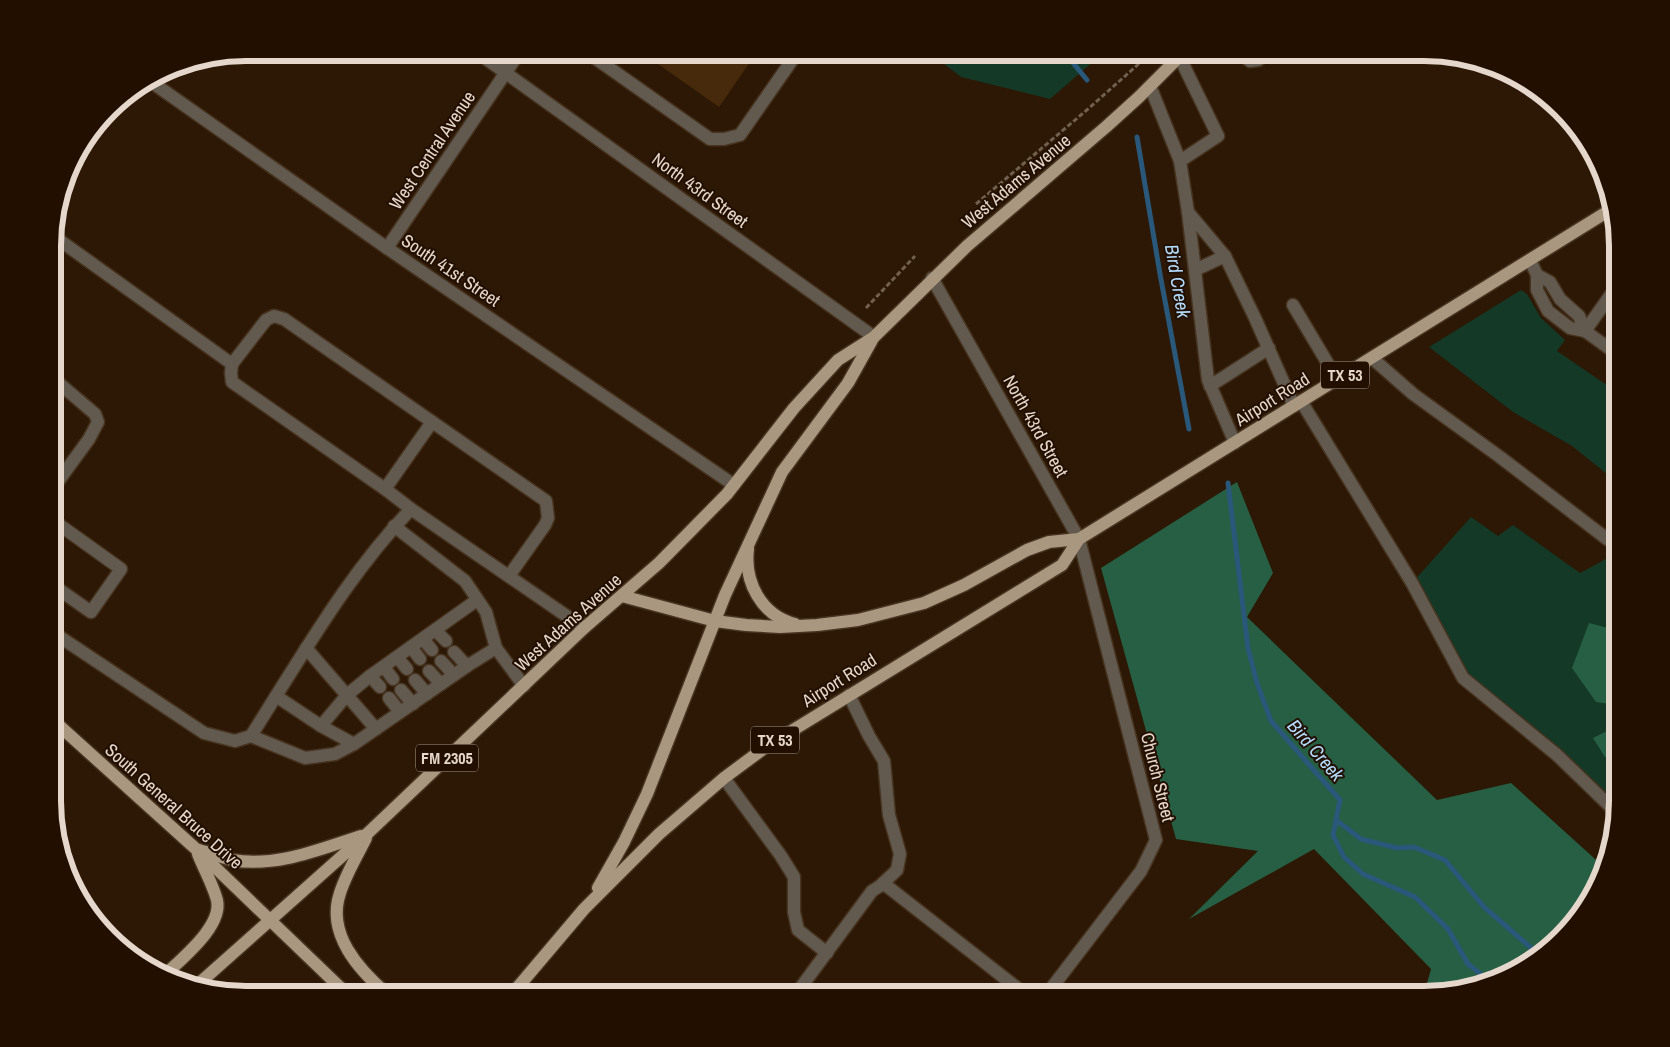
<svg xmlns="http://www.w3.org/2000/svg" width="1670" height="1047" font-family="'Archivo Narrow',sans-serif">
<style>
.green{fill:#153927}
.forest{fill:#265f43}
.lines{fill:none;stroke-linecap:round;stroke-linejoin:round}
.stream{stroke:#29587a;stroke-width:5}
.building{fill:#472a0b}
.minor-casing{stroke:#463320;stroke-width:15}
.major-casing{stroke:#463320;stroke-width:15}
.path{stroke:#71604f;stroke-width:3;stroke-dasharray:5 2.5;stroke-linecap:butt}
.minor{stroke:#635a4f;stroke-width:12}
.major{stroke:#a99780;stroke-width:12}
.labels{text-anchor:middle;dominant-baseline:central;stroke-width:4;stroke-linejoin:round;paint-order:stroke}
.shield{fill:#220f00;stroke:#aa9b8e;stroke-width:1}
.shield-label{font-size:16px;font-weight:bold;fill:#e5d7cb}
.street-label{font-size:18px;fill:#e5d7cb;stroke:#220f00}
.water-label{font-size:19px;font-style:italic;fill:#b2dcfd;stroke:#220f00}
.rim{fill:none;stroke:#e5d7cb;stroke-width:6}
</style>
<rect width="100%" height="100%" fill="#2c1804"/>
<g class="green">
<path d="M930,53H1103L1050,99L961,77Z"/>
<path d="M1521,290L1527,294L1541,318L1565,340L1557,351L1617,392V482L1572,446L1513,412L1429,347Z"/>
<path d="M1471,517L1498,536L1513,525L1580,573L1617,553V813L1463,678L1412,583Z"/>
</g>
<g class="forest">
<path d="M1237,482L1273,573L1247,617L1437,800L1511,783L1605,868L1585,908L1520,969L1436,994H1424L1431,969L1314,849L1189,919L1258,851L1176,839L1101,568Z"/>
<path d="M1589,623L1612,629L1617,634V705L1596,702L1572,668Z"/>
<path d="M1617,721V761L1605,757L1593,738L1617,726Z"/>
</g>
<g class="lines">
<g class="stream">
<path d="M1065,53L1087,80"/>
<path d="M1137,137L1160,274L1189,429"/>
<path d="M1228,483L1248,648L1257,683L1271,721L1340,800L1336,820L1361,839L1397,848L1414,847L1445,860L1484,907L1537,953"/>
<path d="M1336,820L1333,835L1344,857L1363,874L1415,897L1448,929L1468,964L1487,979"/>
</g>
</g>
<path class="building" d="M641,52H757L719,107Z"/>
<g class="lines">
<defs>
<g id="minor">
<path d="M478,53L874,337"/>
<path d="M588,53L710,139H724L740,135L797,53"/>
<path d="M1240,53L1250,61L1258,60L1267,53"/>
<path d="M1179,56L1218,136L1180,161L1188,212L1208,380L1235,443"/>
<path d="M150,81L387,248L734,485"/>
<path d="M1150,86L1180,161"/>
<path d="M1188,212L1225,256L1255,318L1294,406"/>
<path d="M387,248L519,53"/>
<path d="M54,251L62,242L232,364"/>
<path d="M1530,260L1537,275V290L1548,311L1570,328L1585,331L1617,354"/>
<path d="M1195,270L1225,256"/>
<path d="M1537,275L1550,282L1560,299L1579,316L1585,331"/>
<path d="M932,278L1079,539L1156,840L1141,871L1047,994"/>
<path d="M1293,305L1337,379"/>
<path d="M1585,331L1617,286"/>
<path d="M1372,358L1413,394L1500,457L1607,539"/>
<path d="M54,379L95,414L98,422L89,439L54,487"/>
<path d="M1210,386L1269,348"/>
<path d="M1301,401L1412,583L1463,678L1557,755L1617,813"/>
<path d="M385,489L432,422"/>
<path d="M54,521L121,569L91,612L54,586"/>
<path d="M394,526L465,581L486,612L496,648L524,686"/>
<path d="M509,576L545,525L548,518L546,501L284,319L274,316L266,320L232,364L231,373L232,382L385,489L411,509L584,628"/>
<path d="M435,630L446,641"/>
<path d="M54,633L204,733L235,741L251,736L305,758L335,754L354,744L467,666L496,648"/>
<path d="M423,639L432,650"/>
<path d="M411,647L420,659"/>
<path d="M306,648L376,729"/>
<path d="M454,652L467,666"/>
<path d="M397,657L407,669"/>
<path d="M441,661L454,675"/>
<path d="M384,667L393,679"/>
<path d="M429,671L441,684"/>
<path d="M370,676L380,687"/>
<path d="M415,680L427,694"/>
<path d="M401,690L413,704"/>
<path d="M276,696C317,631 357,565 411,509"/>
<path d="M389,698L400,712"/>
<path d="M321,726L347,695L370,676L477,600"/>
<path d="M251,736L276,696L321,726L354,744"/>
<path d="M724,778L781,856L794,877V912L798,930L827,953"/>
<path d="M883,883L1025,994"/>
<path d="M796,994L872,891L880,886L897,870L900,854L889,815L884,761L869,736L849,695"/>
</g>
<g id="major">
<path d="M748,549C744,582 761,615 795,624"/>
<path d="M622,596L715,621L746,625L780,627L817,625L858,620L924,603L964,585L1027,550L1049,542L1079,539"/>
<path d="M54,721L196,849L347,994"/>
<path d="M366,838C357,856 346,874 340,893C326,934 359,970 387,994"/>
<path d="M199,850C210,853 221,857 232,860C276,868 320,849 361,836"/>
<path d="M598,888L624,842L647,794L725,595L782,472L848,383L872,340"/>
<path d="M166,974C182,958 223,926 217,900C213,885 204,869 198,854"/>
<path d="M195,987L368,833L584,628L659,563L727,494L794,408L838,360L874,337L967,246L1107,126L1139,97L1183,53"/>
<path d="M512,994L584,909L659,834L724,778L767,746L1062,565L1079,539L1610,210"/>
</g>
</defs>
<use href="#minor" class="minor-casing"/>
<use href="#major" class="major-casing"/>
<g class="path">
<path d="M976,204L1088,109L1151,53"/>
<path d="M866,308L915,256"/>
</g>
<use href="#minor" class="minor"/>
<use href="#major" class="major"/>
</g>
<g class="labels">
<g class="shield">
<rect x="1321" y="361.5" width="48" height="27" rx="4"/>
<rect x="751" y="726.5" width="48" height="27" rx="4"/>
<rect x="416" y="744.5" width="62" height="27" rx="4"/>
</g>
<g class="shield-label">
<text x="1345" y="375">TX 53</text>
<text x="775" y="740">TX 53</text>
<text x="447" y="758">FM 2305</text>
</g>
<g class="street-label">
<text transform="translate(432 150) rotate(-56)">West Central Avenue</text>
<text transform="translate(1016 181) rotate(-40)">West Adams Avenue</text>
<text transform="translate(700 190) rotate(36)">North 43rd Street</text>
<text transform="translate(451 270) rotate(34)">South 41st Street</text>
<text transform="translate(1272 399) rotate(-32)">Airport Road</text>
<text transform="translate(1036 426) rotate(61)">North 43rd Street</text>
<text transform="translate(568 622) rotate(-42)">West Adams Avenue</text>
<text transform="translate(839 680) rotate(-32)">Airport Road</text>
<text transform="translate(1158 777) rotate(76)">Church Street</text>
<text transform="translate(174 806) rotate(42)">South General Bruce Drive</text>
</g>
<g class="water-label">
<text transform="translate(1178 281) rotate(80)">Bird Creek</text>
<text transform="translate(1316 750) rotate(49)">Bird Creek</text>
</g>
</g>
<path d="M0 0H1670V1047H0ZM246 61H1424A185 185 0 0 1 1609 246V801A185 185 0 0 1 1424 986H246A185 185 0 0 1 61 801V246A185 185 0 0 1 246 61Z" fill="#220f00" fill-rule="evenodd"/>
<path class="rim" d="M246 61H1424A185 185 0 0 1 1609 246V801A185 185 0 0 1 1424 986H246A185 185 0 0 1 61 801V246A185 185 0 0 1 246 61Z"/>
</svg>
